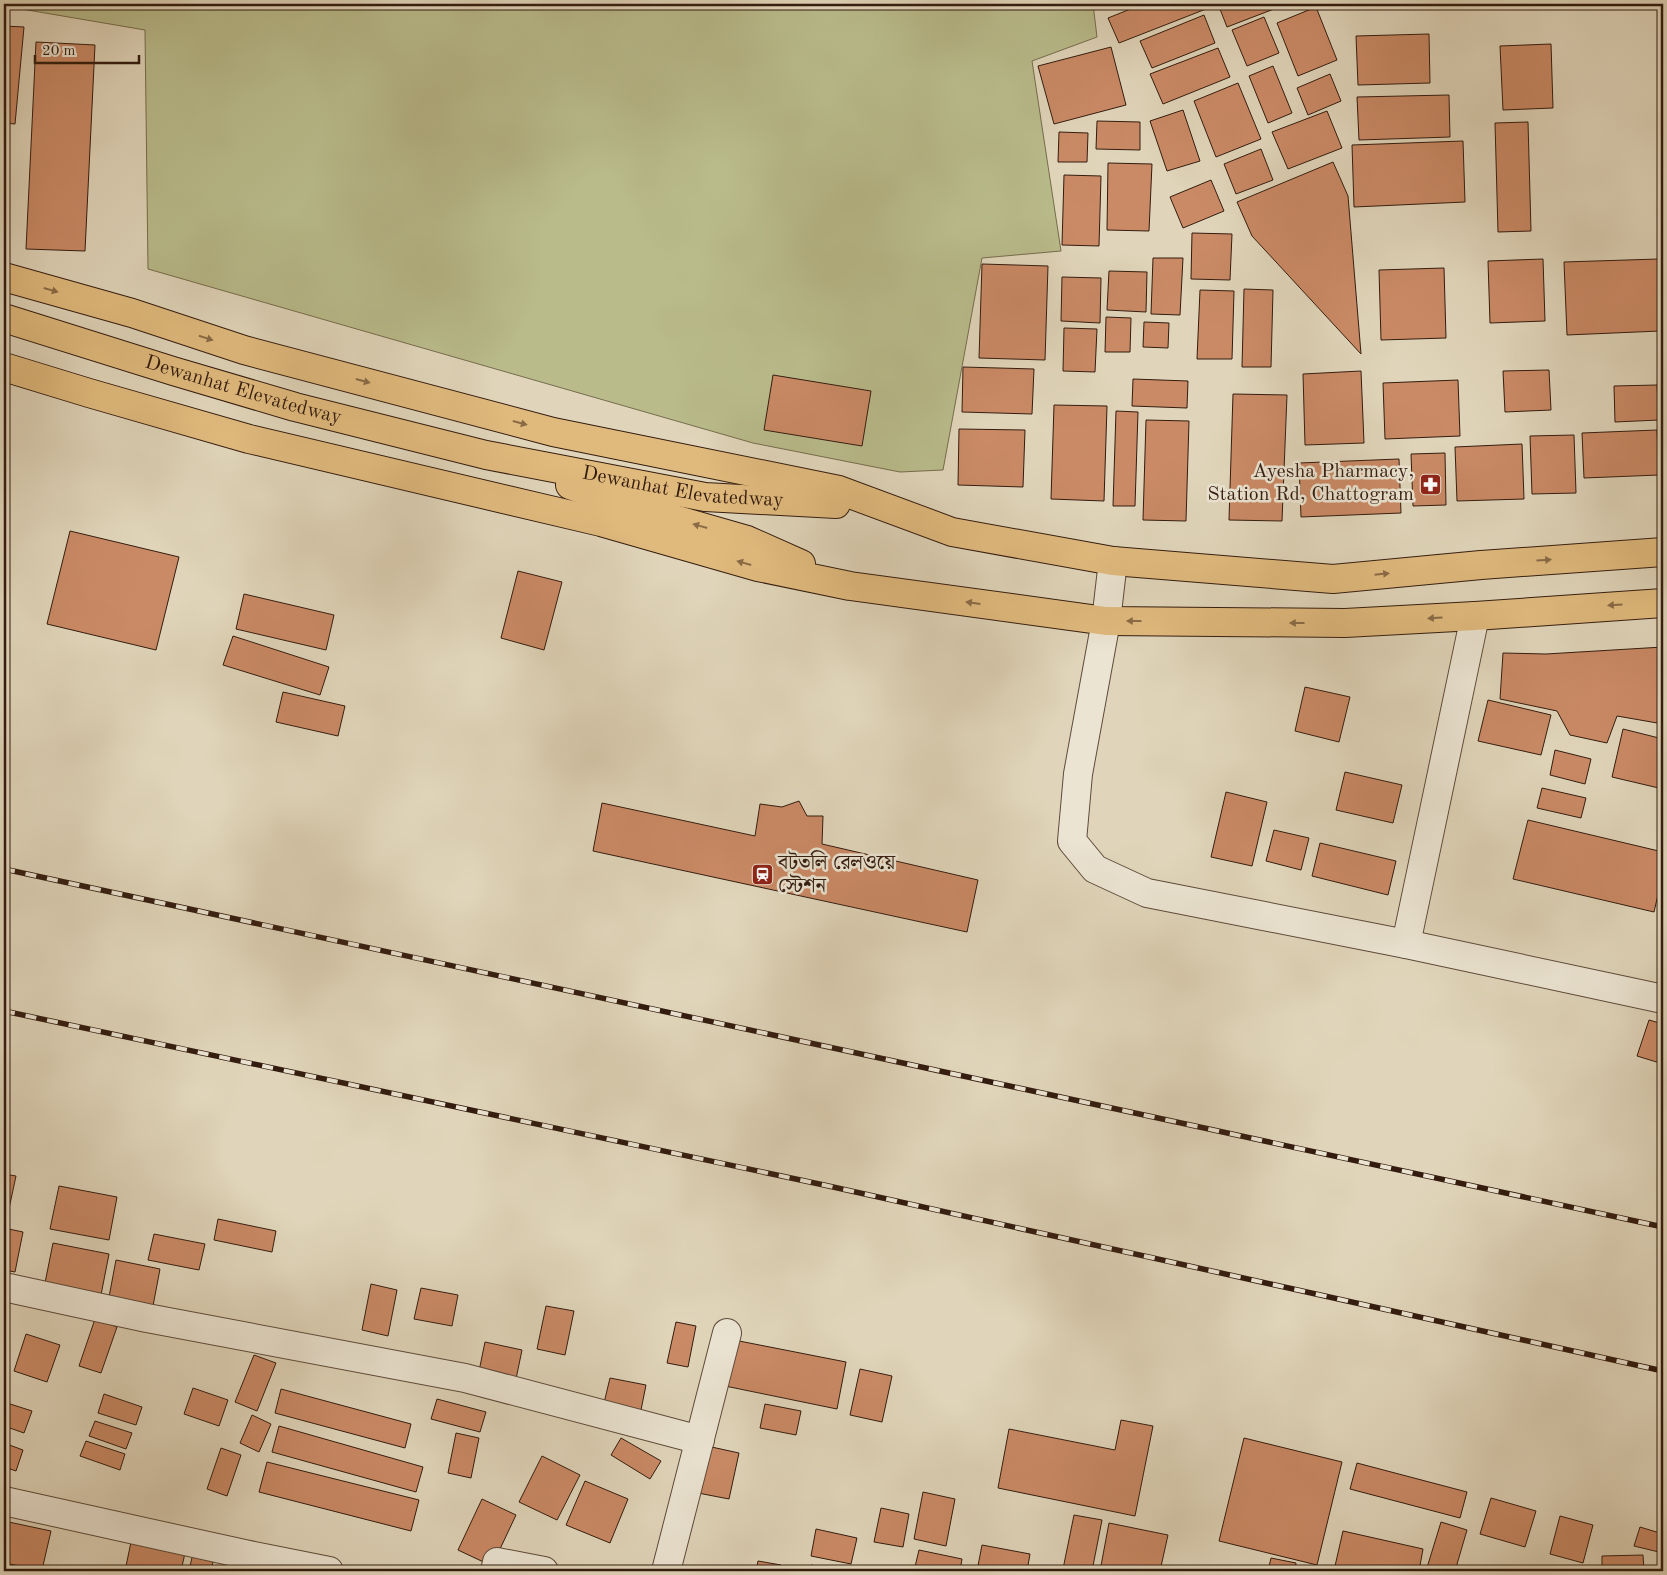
<svg xmlns="http://www.w3.org/2000/svg" width="1667" height="1575" font-family="'Old Standard TT','Noto Serif Bengali',serif">
<style>
.green{fill:#b9bb8b;stroke:#766c4d}
.building{fill:#ca8a66;stroke:#331c0f}
.lines{fill:none;stroke-linecap:round;stroke-linejoin:round}
.minor-casing{stroke:#5e4a3a;stroke-width:30}
.major-casing{stroke:#331c0f;stroke-width:30}
.minor{stroke:#ebe4d2;stroke-width:28}
.major{stroke:#e0ba7d;stroke-width:28}
.rail-casing{stroke:#331c0f;stroke-width:5.5}
.rail{stroke:#ebe4d2;stroke-width:4;stroke-dasharray:11;stroke-linecap:butt}
.oneway{fill:#8a6b46}
.labels{text-anchor:middle;dominant-baseline:central;stroke-width:5;stroke-linejoin:round;paint-order:stroke}
.street-label{font-size:20px;fill:#331c0f;stroke:#ebe4d2}
.poi-label{font-size:20px;fill:#331c0f;stroke:#ebe4d2;text-anchor:end}
</style>
<rect width="100%" height="100%" fill="#e0d5ba"/>
<filter id="stains"><feTurbulence type="fractalNoise" baseFrequency=".004" numOctaves="4"/><feColorMatrix values="0 0 0 0 .2 0 0 0 0 .09 0 0 0 0 .02 0 0 0 .5 -.17"/></filter>
<radialGradient id="worn" r=".72"><stop offset=".6" stop-color="#630" stop-opacity="0"/><stop offset="1" stop-color="#630" stop-opacity=".3"/></radialGradient>
<path class="green" d="M4,4H1093L1097,37L1032,61L1061,251L982,258L943,470L900,472L753,443L148,269L145,30L4,6Z"/>
<g class="building">
<path d="M1143,4H1204L1206,9L1119,43L1108,18Z"/>
<path d="M1218,4H1287L1227,27Z"/>
<path d="M1658,4H1663V41H1660Z"/>
<path d="M1316,7L1337,60L1298,76L1277,23Z"/>
<path d="M1204,15L1215,43L1152,68L1140,41Z"/>
<path d="M1264,17L1279,53L1247,66L1232,30Z"/>
<path d="M4,26L24,27L15,124L4,123Z"/>
<path d="M1429,34L1430,83L1358,85L1356,36Z"/>
<path d="M36,42L95,45L85,251L26,249Z"/>
<path d="M1551,44L1553,108L1503,110L1500,46Z"/>
<path d="M1111,47L1126,105L1054,124L1038,66Z"/>
<path d="M1218,48L1230,77L1163,104L1150,74Z"/>
<path d="M1273,66L1292,113L1268,123L1249,76Z"/>
<path d="M1330,74L1341,101L1308,115L1297,88Z"/>
<path d="M1238,83L1261,139L1216,157L1194,101Z"/>
<path d="M1449,95L1450,137L1359,140L1357,97Z"/>
<path d="M1183,110L1200,161L1167,171L1150,121Z"/>
<path d="M1327,111L1342,148L1288,169L1272,132Z"/>
<path d="M1097,121L1140,122V150L1096,149Z"/>
<path d="M1528,122L1531,231L1498,232L1495,123Z"/>
<path d="M1059,132L1088,133L1087,162H1058Z"/>
<path d="M4,133L7,134L4,189Z"/>
<path d="M1463,141L1465,202L1354,207L1352,145Z"/>
<path d="M1261,149L1273,180L1236,194L1224,164Z"/>
<path d="M1660,153H1663V202H1662Z"/>
<path d="M1333,162L1348,196L1361,354L1252,236L1237,202Z"/>
<path d="M1108,163L1152,164L1149,231L1107,230Z"/>
<path d="M1064,175L1101,176L1099,246L1062,245Z"/>
<path d="M1211,180L1224,211L1183,228L1170,197Z"/>
<path d="M1192,233L1232,234L1230,280L1191,279Z"/>
<path d="M1153,258H1183L1180,315L1151,314Z"/>
<path d="M1543,259L1545,321L1490,323L1488,261Z"/>
<path d="M1658,259L1660,331L1567,335L1564,262Z"/>
<path d="M982,264L1048,266L1045,360L979,358Z"/>
<path d="M1444,268L1446,338L1381,340L1379,270Z"/>
<path d="M1109,271L1147,272L1146,312L1107,310Z"/>
<path d="M1062,277L1101,278L1100,323L1061,321Z"/>
<path d="M1244,289L1273,290L1271,367H1242Z"/>
<path d="M1200,290L1234,291L1232,359H1197Z"/>
<path d="M1106,317L1131,318L1130,352H1105Z"/>
<path d="M1144,322L1169,323L1168,348L1143,347Z"/>
<path d="M1064,328L1097,329L1095,372L1063,371Z"/>
<path d="M963,367L1034,369L1032,414L962,412Z"/>
<path d="M1549,370L1551,410L1505,412L1503,371Z"/>
<path d="M1361,371L1364,443L1305,445L1303,374Z"/>
<path d="M773,375L871,391L862,446L764,430Z"/>
<path d="M1133,379L1188,381L1187,408L1132,406Z"/>
<path d="M1458,380L1460,436L1385,439L1383,383Z"/>
<path d="M1657,385L1659,420L1615,422L1614,386Z"/>
<path d="M1233,394L1287,395L1282,521L1229,520Z"/>
<path d="M1054,405L1107,406L1104,501L1051,499Z"/>
<path d="M1116,411L1138,412L1135,506H1113Z"/>
<path d="M1146,420L1189,421L1186,521L1143,520Z"/>
<path d="M959,429L1025,430L1023,487L958,485Z"/>
<path d="M1657,430L1659,475L1584,478L1582,433Z"/>
<path d="M1574,435L1576,493L1532,494L1530,436Z"/>
<path d="M1522,444L1524,499L1457,501L1455,447Z"/>
<path d="M1445,453L1446,505L1413,506L1411,454Z"/>
<path d="M1399,459L1401,513L1301,517L1299,463Z"/>
<path d="M70,531L179,557L156,650L47,624Z"/>
<path d="M518,571L562,582L544,650L501,638Z"/>
<path d="M244,594L334,615L326,650L236,629Z"/>
<path d="M233,636L329,667L320,695L223,665Z"/>
<path d="M1663,647V724L1617,716L1607,743L1570,735L1557,711L1500,699L1503,653L1546,654Z"/>
<path d="M1305,687L1350,697L1339,742L1295,731Z"/>
<path d="M283,692L345,706L338,736L276,722Z"/>
<path d="M1488,700L1551,715L1541,755L1478,741Z"/>
<path d="M1623,729L1663,739V789L1612,777Z"/>
<path d="M1555,750L1591,759L1585,784L1550,775Z"/>
<path d="M1345,772L1402,785L1393,823L1336,810Z"/>
<path d="M1542,788L1586,798L1581,818L1537,808Z"/>
<path d="M1226,792L1267,802L1252,866L1211,857Z"/>
<path d="M799,801L807,816H823L822,844L978,880L967,932L593,851L602,803L755,836L760,804L782,807Z"/>
<path d="M1528,820L1663,852V873L1654,912L1513,879Z"/>
<path d="M1274,830L1309,838L1301,870L1266,861Z"/>
<path d="M1320,843L1396,861L1388,895L1312,876Z"/>
<path d="M1649,1020L1663,1024V1064L1637,1056Z"/>
<path d="M4,1174L16,1176L7,1218H4Z"/>
<path d="M59,1186L117,1197L109,1240L50,1229Z"/>
<path d="M218,1219L276,1231L272,1252L214,1240Z"/>
<path d="M4,1228L23,1232L15,1272L4,1270Z"/>
<path d="M154,1234L205,1244L199,1270L148,1260Z"/>
<path d="M53,1243L109,1254L101,1295L45,1283Z"/>
<path d="M116,1260L160,1269L153,1306L109,1297Z"/>
<path d="M371,1284L397,1290L388,1336L362,1330Z"/>
<path d="M421,1288L458,1295L452,1326L414,1319Z"/>
<path d="M546,1306L574,1311L565,1355L537,1349Z"/>
<path d="M95,1319L117,1327L101,1373L79,1366Z"/>
<path d="M676,1322L696,1326L688,1367L667,1363Z"/>
<path d="M26,1334L60,1345L47,1382L14,1371Z"/>
<path d="M734,1340L846,1362L837,1409L725,1386Z"/>
<path d="M485,1342L522,1350L516,1379L479,1371Z"/>
<path d="M254,1355L276,1363L257,1411L235,1402Z"/>
<path d="M860,1369L892,1376L882,1422L850,1415Z"/>
<path d="M610,1378L646,1385L641,1410L604,1403Z"/>
<path d="M193,1388L228,1400L219,1426L184,1414Z"/>
<path d="M281,1389L411,1424L405,1448L275,1413Z"/>
<path d="M104,1394L142,1407L136,1425L98,1413Z"/>
<path d="M437,1399L486,1412L480,1432L431,1419Z"/>
<path d="M4,1402L32,1411L24,1433L4,1426Z"/>
<path d="M765,1404L801,1411L796,1435L760,1428Z"/>
<path d="M252,1415L271,1424L259,1452L240,1443Z"/>
<path d="M1121,1420L1153,1426L1135,1516L998,1488L1009,1429L1115,1450Z"/>
<path d="M95,1421L132,1433L126,1449L89,1436Z"/>
<path d="M279,1426L423,1467L416,1492L272,1452Z"/>
<path d="M456,1433L479,1438L471,1478L448,1473Z"/>
<path d="M621,1438L661,1461L650,1479L611,1455Z"/>
<path d="M1244,1438L1342,1462L1317,1565L1219,1541Z"/>
<path d="M86,1441L125,1454L120,1470L80,1456Z"/>
<path d="M4,1443L23,1450L16,1471L4,1467Z"/>
<path d="M707,1446L739,1453L729,1499L698,1493Z"/>
<path d="M221,1448L241,1455L227,1496L207,1489Z"/>
<path d="M542,1456L580,1475L557,1520L519,1502Z"/>
<path d="M267,1462L419,1500L411,1531L259,1492Z"/>
<path d="M1357,1463L1467,1492L1460,1518L1350,1489Z"/>
<path d="M585,1481L628,1499L610,1543L566,1525Z"/>
<path d="M923,1492L955,1499L946,1546L914,1539Z"/>
<path d="M1491,1498L1536,1511L1525,1547L1480,1534Z"/>
<path d="M482,1499L516,1515L492,1566L458,1550Z"/>
<path d="M881,1508L909,1514L903,1547L874,1542Z"/>
<path d="M1074,1515L1102,1520L1092,1571H1076L1063,1569Z"/>
<path d="M1560,1516L1593,1525L1583,1563L1550,1554Z"/>
<path d="M4,1521L51,1531L42,1570L4,1563Z"/>
<path d="M1441,1522L1467,1530L1455,1571H1426Z"/>
<path d="M1109,1523L1168,1535L1160,1571H1100Z"/>
<path d="M1640,1527L1663,1534V1553L1634,1546Z"/>
<path d="M816,1529L857,1538L851,1564L811,1556Z"/>
<path d="M1343,1531L1423,1549L1419,1571H1358L1335,1566Z"/>
<path d="M131,1542L185,1553L181,1571H125Z"/>
<path d="M982,1545L1030,1554L1027,1571H977Z"/>
<path d="M919,1550L962,1559L960,1571H914Z"/>
<path d="M193,1553L214,1557L211,1571H189Z"/>
<path d="M1643,1555L1644,1571H1602V1556Z"/>
<path d="M1271,1558L1296,1563L1295,1571H1268Z"/>
<path d="M758,1561L781,1565L780,1571H756Z"/>
<path d="M226,1562L272,1571H224Z"/>
<path d="M811,1565L841,1571H810Z"/>
</g>
<g class="lines">
<defs>
<g id="minor">
<path d="M1113,561L1106,621L1078,774L1072,841L1095,869L1147,893L1406,944L1663,999"/>
<path d="M1406,944L1475,616"/>
<path d="M4,1287L147,1318L465,1378L700,1440"/>
<path d="M4,1501L244,1554L329,1571"/>
<path d="M495,1571L497,1562L544,1571"/>
<path d="M666,1571L727,1333"/>
</g>
<g id="major">
<path d="M4,277L132,313L244,350L553,432L839,490L952,532L1113,561L1333,579L1481,565L1663,552"/>
<path id="s1" d="M4,318L173,371L295,407L486,455L705,497L836,504"/>
<path d="M4,367L89,393L249,439L601,522L758,567L850,586L1106,621L1345,623L1475,616L1663,603"/>
<path d="M570,485L625,505L747,540L801,564"/>
</g>
</defs>
<use href="#minor" class="minor-casing"/>
<use href="#major" class="major-casing"/>
<use href="#minor" class="minor"/>
<use href="#major" class="major"/>
<defs>
<g id="rail">
<path d="M4,869L1663,1227"/>
<path d="M4,1011L824,1185L1663,1371"/>
</g>
</defs>
<use href="#rail" class="rail-casing"/>
<use href="#rail" class="rail"/>
</g>
<defs><path id="oneway-solid" d="M-6-.8H1V-3.2L6.5 0L1 3.2V.8H-6Z" transform="scale(1.25)"/></defs>
<g class="oneway">
<use href="#oneway-solid" transform="translate(51 290) rotate(16)"/>
<use href="#oneway-solid" transform="translate(206 338) rotate(18)"/>
<use href="#oneway-solid" transform="translate(363 381) rotate(15)"/>
<use href="#oneway-solid" transform="translate(520 423) rotate(15)"/>
<use href="#oneway-solid" transform="translate(700 526) rotate(-164)"/>
<use href="#oneway-solid" transform="translate(1544 560) rotate(-4)"/>
<use href="#oneway-solid" transform="translate(744 563) rotate(-164)"/>
<use href="#oneway-solid" transform="translate(1382 574) rotate(-6)"/>
<use href="#oneway-solid" transform="translate(973 603) rotate(-172)"/>
<use href="#oneway-solid" transform="translate(1615 605) rotate(176)"/>
<use href="#oneway-solid" transform="translate(1435 618) rotate(177)"/>
<use href="#oneway-solid" transform="translate(1134 621) rotate(-180)"/>
<use href="#oneway-solid" transform="translate(1297 623) rotate(-180)"/>
</g>
<defs>
<symbol id="pharmacy-square" viewBox="-11 -11 22 22"><rect x="-9" y="-9" width="18" height="18" rx="4" fill="#8f2418" stroke="#ebe4d2"/><path d="M-2-6h4v4h4v4h-4v4h-4v-4h-4v-4h4Z" fill="#fff"/></symbol>
<symbol id="station-square" viewBox="-11 -11 22 22"><rect x="-9" y="-9" width="18" height="18" rx="4" fill="#8f2418" stroke="#ebe4d2"/><path d="M-3-6H3Q5-6 5-4V2Q5 4 3 4L4.5 6H3L1.5 4h-3L-3 6H-4.5L-3 4Q-5 4-5 2V-4Q-5-6-3-6ZM-3.5-4v3h7v-3ZM-3.5 1v1.5H-2V1ZM2 1v1.5H3.5V1Z" fill="#fff"/></symbol>
</defs>
<g fill-rule="evenodd">
<use href="#pharmacy-square" x="1418" y="472" width="25" height="25"/>
<use href="#station-square" x="750" y="862" width="25" height="25"/>
</g>
<g class="labels">
<g class="street-label">
<text stroke="none"><textPath href="#s1" startOffset="250">Dewanhat Elevatedway</textPath></text>
<text stroke="none"><textPath href="#s1" startOffset="701">Dewanhat Elevatedway</textPath></text>
</g>
<g class="poi-label">
<text x="1414" y="472">Ayesha Pharmacy,<tspan x="1414" dy="23">Station Rd, Chattogram</tspan></text>
<text x="778" y="864" text-anchor="start">বটতলি রেলওয়ে<tspan x="778" dy="23">স্টেশন</tspan></text>
</g>
</g>
<rect width="1667" height="1575" fill="none" stroke="#e0d5ba" stroke-width="20"/>
<rect x="5" y="5" width="1657" height="1565" fill="none" stroke="#331c0f" stroke-width="2.5"/>
<rect x="10" y="10" width="1647" height="1555" fill="none" stroke="#331c0f"/>
<path d="M35 55v8h104v-8" fill="none" stroke="#331c0f" stroke-width="2.5"/>
<text x="42" y="55" font-size="15" fill="#331c0f" stroke="#ebe4d2" stroke-width="4" paint-order="stroke">20 m</text>
<rect width="100%" height="100%" filter="url(#stains)"/>
<rect width="100%" height="100%" fill="url(#worn)"/>
</svg>
